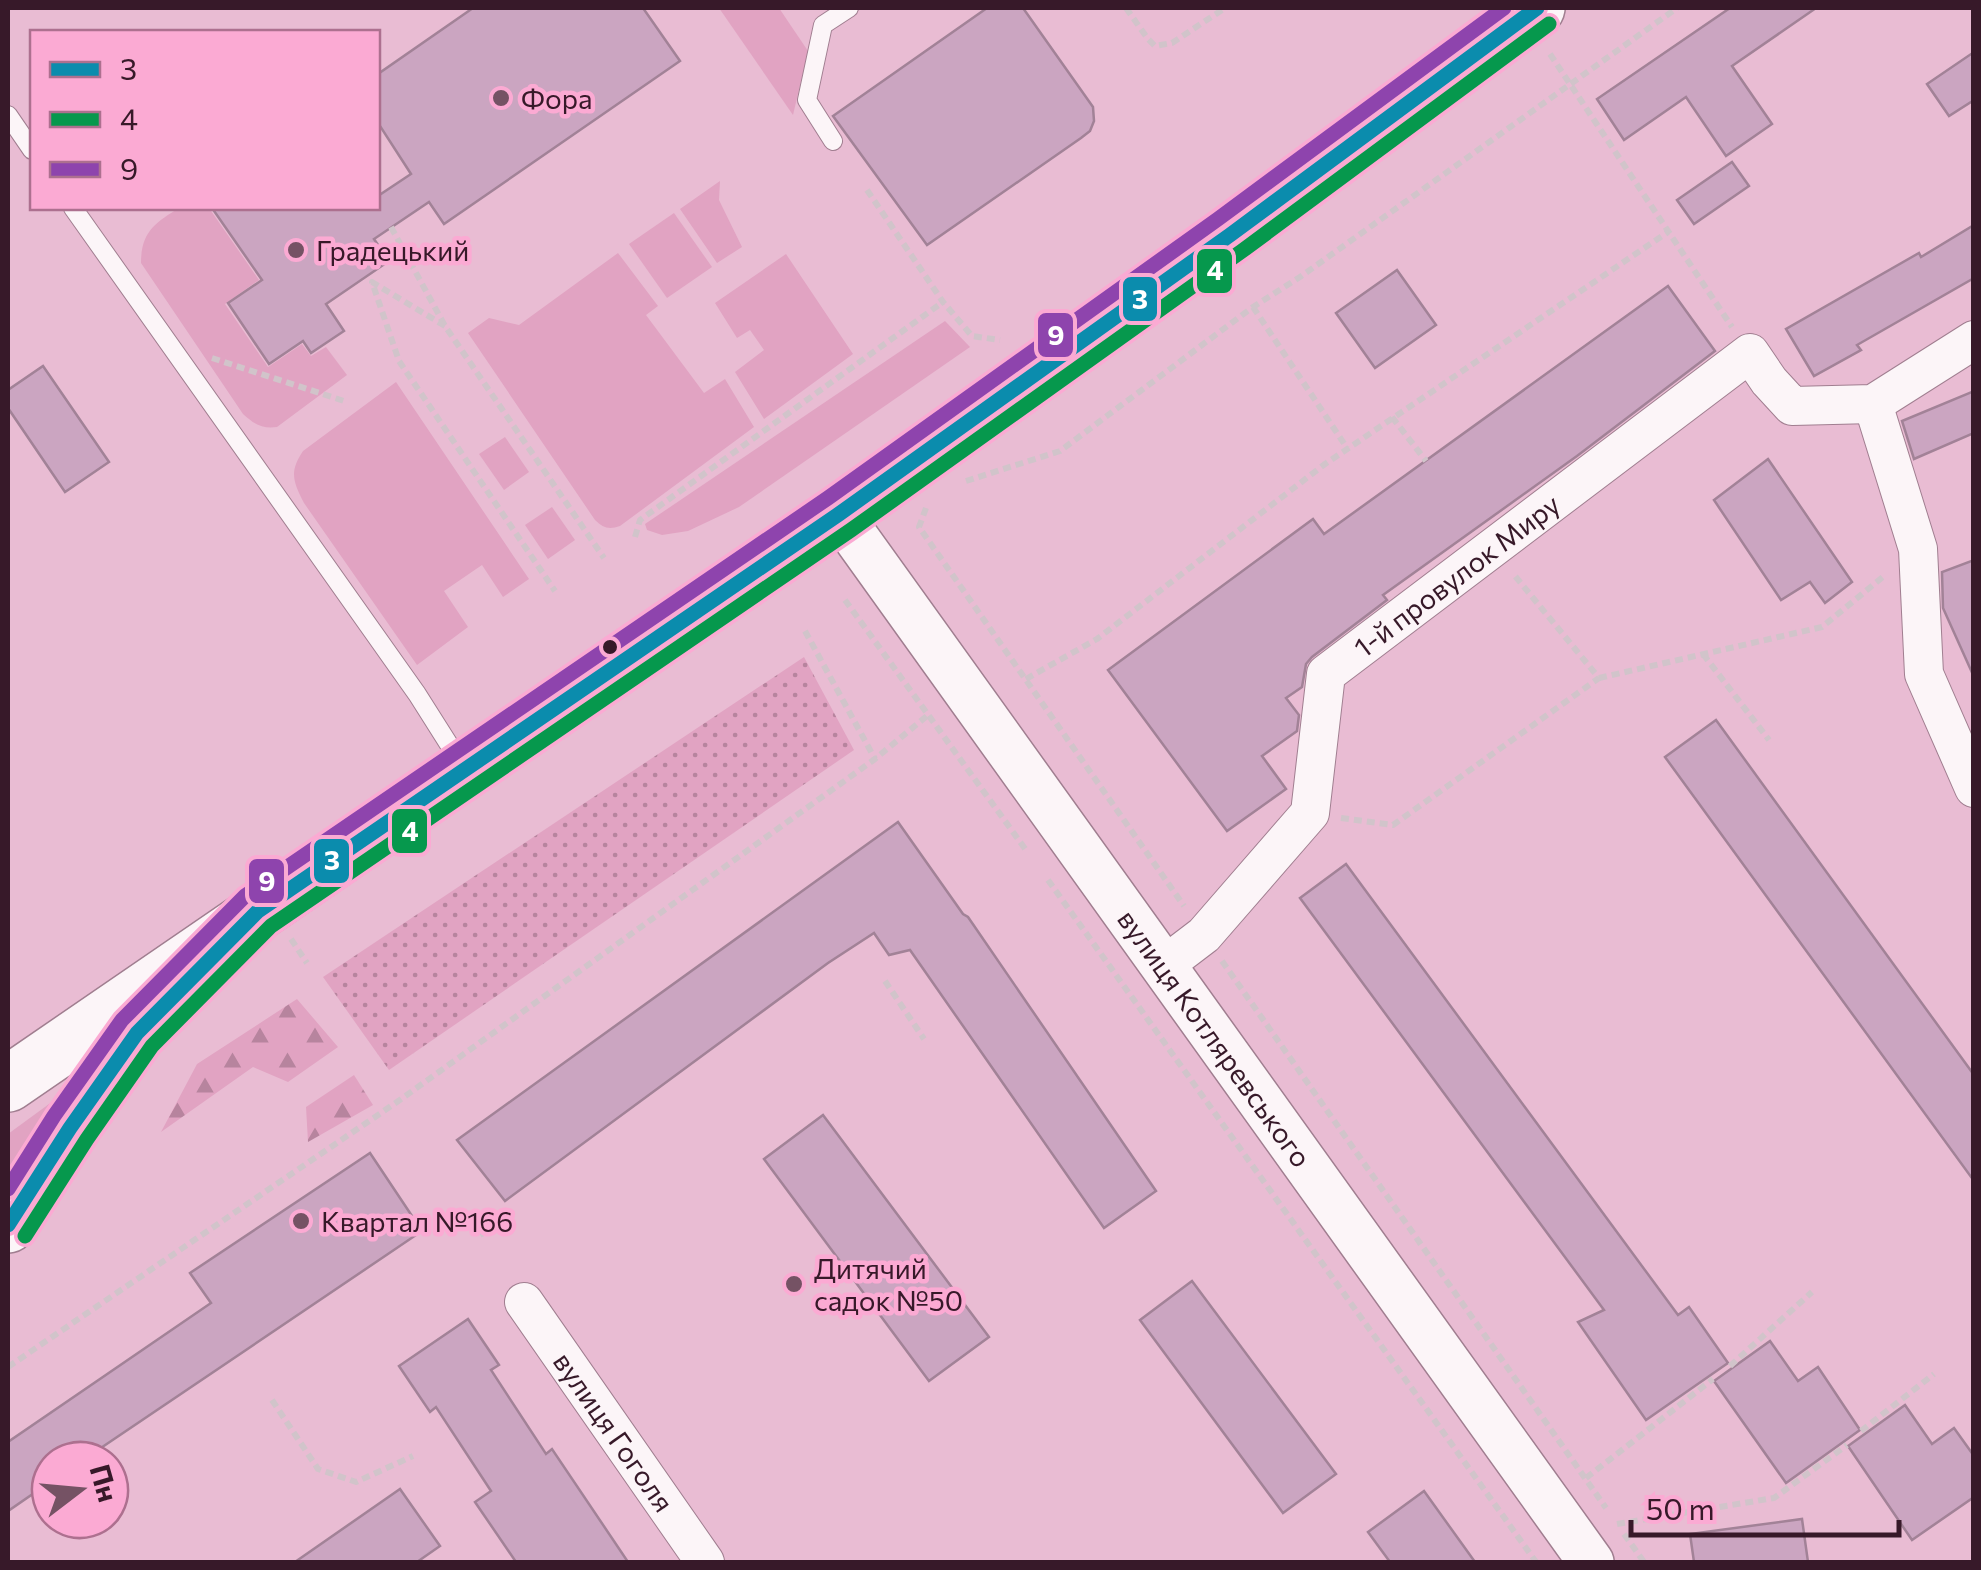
<svg xmlns="http://www.w3.org/2000/svg" width="1981" height="1570" font-family="Commissioner,sans-serif">
<style>
.grass{fill:#e1a3c2}
.forest{fill:url(#forest-firs)}
.park{fill:url(#park-dots)}
.building{fill:#cba5c1;stroke:#a28297;stroke-width:2.5}
.lines{fill:none;stroke-linecap:round;stroke-linejoin:round}
.service-casing{stroke:#a07e90;stroke-width:20}
.minor-casing{stroke:#a07e90;stroke-width:40}
.tertiary-casing{stroke:#a07e90;stroke-width:48}
.primary-casing{stroke:#a07e90;stroke-width:58}
.path{stroke:#d1c4ca;stroke-width:6;stroke-dasharray:8 5;stroke-linecap:butt}
.service{stroke:#fcf5f8;stroke-width:18}
.minor{stroke:#fcf5f8;stroke-width:38}
.tertiary{stroke:#fcf5f8;stroke-width:45}
.primary{stroke:#fcf5f8;stroke-width:55}
.bus-1-casing{stroke:#fbaad3;stroke-width:22}
.bus-2-casing{stroke:#fbaad3;stroke-width:22}
.bus-3-casing{stroke:#fbaad3;stroke-width:22}
.bus-1{stroke:#0b8cad;stroke-width:15}
.bus-2{stroke:#06984d;stroke-width:15}
.bus-3{stroke:#8e44ad;stroke-width:15}
.poi-dot{fill:#755264;stroke:#fbaad3;stroke-width:4}
.bus-dot{fill:#371929;stroke:#fbaad3;stroke-width:4}
.labels{text-anchor:middle;dominant-baseline:central;stroke-width:9;stroke-linejoin:round;paint-order:stroke}
.poi-label{font-size:28px;fill:#371929;stroke:#fbaad3;text-anchor:start}
.street-label{font-size:28px;fill:#371929;stroke:#fbaad3}
.line-badge{stroke:#fbaad3;stroke-width:4}
.badge-label{font-size:28px;text-anchor:middle;font-weight:bold;fill:#fff}
</style>
<defs>
<pattern id="forest-firs" width="22" height="20" patternUnits="userSpaceOnUse" patternTransform="scale(2.5)"><rect width="22" height="20" fill="#e1a3c2"/><path d="M5 1l3.5 6h-7zM16 11l3.5 6h-7z" fill="#b7849e"/></pattern>
<pattern id="park-dots" width="8" height="8" patternUnits="userSpaceOnUse" patternTransform="scale(2.5)"><rect width="8" height="8" fill="#e1a3c2"/><path d="M2 2h.1M6 6h.1" fill="none" stroke="#b7849e" stroke-width="1.8" stroke-linecap="round"/></pattern>
</defs>
<rect width="100%" height="100%" fill="#e9bcd3"/>
<g class="grass">
<path d="M719,8H779L808,51L793,115Z"/>
<path d="M720,181L719,200L742,247L717,263L680,209Z"/>
<path d="M179,208H209L259,280L225,304L268,367L302,344L311,356L326,347L347,375L277,427C262,429 254,424 243,414L141,263C141,232 155,223 179,208Z"/>
<path d="M674,213L712,267L667,298L629,244Z"/>
<path d="M618,253L658,306L646,315L704,393L725,379L754,427L620,526C609,530 603,528 595,520L468,333L489,318L519,325Z"/>
<path d="M786,254L853,354L764,419L735,372L764,350L750,330L737,338L715,303Z"/>
<path d="M945,321L970,347L739,507L688,531L662,535L647,530L645,524Z"/>
<path d="M396,382L529,579L503,597L482,565L444,591L468,627L417,665L304,503C293,481 289,472 303,451Z"/>
<path d="M505,437L529,472L504,490L479,454Z"/>
<path d="M552,507L575,540L548,559L525,525Z"/>
<path d="M75,1085L8,1183V1134Z"/>
</g>
<g class="forest">
<path d="M297,999L338,1047L288,1082L253,1067L161,1132L197,1064Z"/>
<path d="M354,1075L373,1105L308,1142L306,1107Z"/>
</g>
<path class="park" d="M804,657L854,750L389,1070L323,977Z"/>
<g class="building">
<path d="M473,8H643L680,61L444,224L429,202L374,239L389,261L326,304L344,331L311,353L303,341L269,364L228,303L262,280L212,208H378V196L411,174L378,123V74Z"/>
<path d="M987,8H1023L1093,107L1094,121L1090,131L1081,138L927,245L833,116Z"/>
<path d="M1730,8H1816L1732,66L1772,124L1726,156L1686,97L1624,140L1597,99Z"/>
<path d="M1974,52V100L1949,116L1927,84Z"/>
<path d="M1732,162L1749,186L1694,224L1677,200Z"/>
<path d="M1974,225V278L1857,345L1861,350L1814,376L1786,329L1919,253L1921,257Z"/>
<path d="M1397,270L1436,325L1375,368L1336,313Z"/>
<path d="M1668,286L1715,351L1577,456L1383,595L1387,600L1312,657L1306,664L1302,687L1286,698L1299,715L1297,731L1262,756L1286,789L1227,831L1108,670L1313,519L1324,534Z"/>
<path d="M43,366L109,462L65,492L8,408V390Z"/>
<path d="M1974,391V433L1914,459L1902,421Z"/>
<path d="M1768,459L1852,582L1825,603L1810,582L1781,600L1714,500Z"/>
<path d="M1974,560V677L1943,608L1942,572Z"/>
<path d="M1716,720L1974,1075V1181L1665,757Z"/>
<path d="M898,822L963,914L968,917L1156,1191L1104,1228L910,950L889,955L874,933L828,963L505,1201L457,1140Z"/>
<path d="M1346,864L1678,1315L1689,1307L1728,1363L1646,1420L1578,1322L1604,1310L1300,898Z"/>
<path d="M823,1115L989,1337L929,1381L764,1159Z"/>
<path d="M370,1153L422,1231L83,1460H50V1482L8,1511V1442L211,1303L190,1273Z"/>
<path d="M1192,1281L1336,1474L1283,1513L1140,1320Z"/>
<path d="M468,1319L499,1365L491,1370L546,1454L552,1449L628,1562H516L475,1502L491,1491L436,1407L430,1412L399,1366Z"/>
<path d="M1770,1341L1798,1381L1818,1367L1860,1430L1786,1483L1714,1381Z"/>
<path d="M1905,1405L1932,1444L1954,1428L1974,1456V1497L1912,1540L1848,1446Z"/>
<path d="M400,1489L440,1546L417,1562H295Z"/>
<path d="M1424,1491L1475,1562H1390L1368,1532Z"/>
<path d="M1802,1519L1808,1562H1694L1690,1534Z"/>
</g>
<g class="lines">
<defs>
<g id="service">
<path d="M8,115L32,150"/>
<path d="M833,141L807,100L823,25L849,8"/>
<path d="M73,208L417,694L462,765"/>
</g>
<g id="minor">
<path d="M1873,404L1918,549L1924,674L1974,788"/>
<path id="s1" d="M1162,967L1204,935L1310,813L1326,674L1750,353L1769,381L1792,406L1873,404L1974,340"/>
<path id="s2" d="M524,1302L705,1562"/>
</g>
<g id="tertiary">
<path id="s3" d="M839,514L1591,1562"/>
</g>
<g id="primary">
<path d="M8,1084L839,514L1230,235L1537,8"/>
<path d="M8,1225L70,1128L137,1033L176,994"/>
</g>
</defs>
<use href="#service" class="service-casing"/>
<use href="#minor" class="minor-casing"/>
<use href="#tertiary" class="tertiary-casing"/>
<use href="#primary" class="primary-casing"/>
<g class="path">
<path d="M1126,8L1148,39L1155,46L1172,43L1225,8"/>
<path d="M1550,54L1732,327"/>
<path d="M867,190L943,302L972,336L1000,340"/>
<path d="M391,227L445,326L604,558"/>
<path d="M1253,307L1347,448"/>
<path d="M445,326L372,282L399,361L555,591"/>
<path d="M212,358L344,401"/>
<path d="M1392,417L1426,461"/>
<path d="M966,481L1060,451L1253,307L1300,277L1677,8"/>
<path d="M926,508L919,527L1184,906"/>
<path d="M635,537L640,520L943,302"/>
<path d="M845,600L1026,850"/>
<path d="M805,631L875,759"/>
<path d="M1703,654L1769,740"/>
<path d="M1599,678L1822,627L1884,576"/>
<path d="M1026,679L1097,639L1325,464L1668,232"/>
<path d="M1341,818L1393,825L1599,678L1515,576"/>
<path d="M1048,880L1536,1562"/>
<path d="M291,939L307,963"/>
<path d="M1222,961L1606,1508"/>
<path d="M885,981L924,1039"/>
<path d="M480,1235L487,1231"/>
<path d="M1730,1366L1812,1292"/>
<path d="M8,1367L397,1102L875,759L928,715"/>
<path d="M272,1400L318,1469L356,1482L413,1456"/>
<path d="M1861,1431L1934,1374"/>
<path d="M1586,1478L1713,1379"/>
<path d="M1617,1524L1774,1498L1847,1445"/>
<path d="M1624,1534L1644,1562"/>
</g>
<use href="#service" class="service"/>
<use href="#minor" class="minor"/>
<use href="#tertiary" class="tertiary"/>
<use href="#primary" class="primary"/>
<defs>
<path id="bus-1" d="M8,1225L70,1128L137,1033L258,911L839,514L1230,235L1537,8"/>
<path id="bus-2" d="M25,1236L87,1139L152,1046L271,926L851,530L1242,251L1549,24"/>
<path id="bus-3" d="M8,1189L54,1116L122,1020L245,896L828,498L1218,219L1504,8"/>
</defs>
<use href="#bus-1" class="bus-1-casing"/>
<use href="#bus-2" class="bus-2-casing"/>
<use href="#bus-3" class="bus-3-casing"/>
<use href="#bus-1" class="bus-1"/>
<use href="#bus-2" class="bus-2"/>
<use href="#bus-3" class="bus-3"/>
</g>
<g class="poi-dot">
<circle cx="501" cy="98" r="10"/>
<circle cx="296" cy="250" r="10"/>
<circle cx="301" cy="1221" r="10"/>
<circle cx="794" cy="1284" r="10"/>
</g>
<circle class="bus-dot" cx="610" cy="647" r="9"/>
<g class="labels">
<g class="poi-label">
<text x="521" y="98">Фора</text>
<text x="316" y="250">Градецький</text>
<text x="321" y="1221">Квартал №166</text>
<text x="814" y="1268">Дитячий<tspan x="814" dy="32">садок №50</tspan></text>
</g>
<g class="street-label">
<text stroke="none"><textPath href="#s1" startOffset="518">1-й провулок Миру</textPath></text>
<text stroke="none"><textPath href="#s3" startOffset="645">вулиця Котляревського</textPath></text>
<text stroke="none"><textPath href="#s2" startOffset="158">вулиця Гоголя</textPath></text>
</g>
</g>
<g class="line-badge">
<rect x="1195" y="247" width="39" height="48" rx="10" fill="#06984d"/>
<rect x="1121" y="275" width="38" height="48" rx="10" fill="#0b8cad"/>
<rect x="1036" y="311" width="39" height="48" rx="10" fill="#8e44ad"/>
<rect x="390" y="807" width="39" height="48" rx="10" fill="#06984d"/>
<rect x="312" y="837" width="39" height="48" rx="10" fill="#0b8cad"/>
<rect x="247" y="857" width="39" height="48" rx="10" fill="#8e44ad"/>
</g>
<g class="badge-label">
<text x="1215" y="280">4</text>
<text x="1140" y="309">3</text>
<text x="1056" y="345">9</text>
<text x="410" y="841">4</text>
<text x="332" y="870">3</text>
<text x="267" y="891">9</text>
</g>
<rect width="1981" height="1570" fill="none" stroke="#371929" stroke-width="20"/>
<rect x="30" y="30" width="350" height="180" fill="#fbaad3" stroke="#ad708f" stroke-width="2.5"/>
<rect x="50" y="62" width="50" height="15" fill="#0b8cad" stroke="#ad708f" stroke-width="2.5"/>
<text x="120" y="80" font-size="30" fill="#371929">3</text>
<rect x="50" y="112" width="50" height="15" fill="#06984d" stroke="#ad708f" stroke-width="2.5"/>
<text x="120" y="130" font-size="30" fill="#371929">4</text>
<rect x="50" y="162" width="50" height="15" fill="#8e44ad" stroke="#ad708f" stroke-width="2.5"/>
<text x="120" y="180" font-size="30" fill="#371929">9</text>
<g transform="translate(80 1490) rotate(74)"><circle r="48" fill="#fbaad3" stroke="#ad708f" stroke-width="2.5"/>
<path d="M0-8L18 38L0 25L-18 38Z" fill="#755264"/>
<text y="-15" font-size="28" font-weight="bold" text-anchor="middle" fill="#371929">Пн</text>
</g>
<path d="M1631 1520v15h268v-15" fill="none" stroke="#371929" stroke-width="5"/>
<text x="1646" y="1520" font-size="30" fill="#371929" stroke="#fbaad3" stroke-width="8" paint-order="stroke">50 m</text>
</svg>
